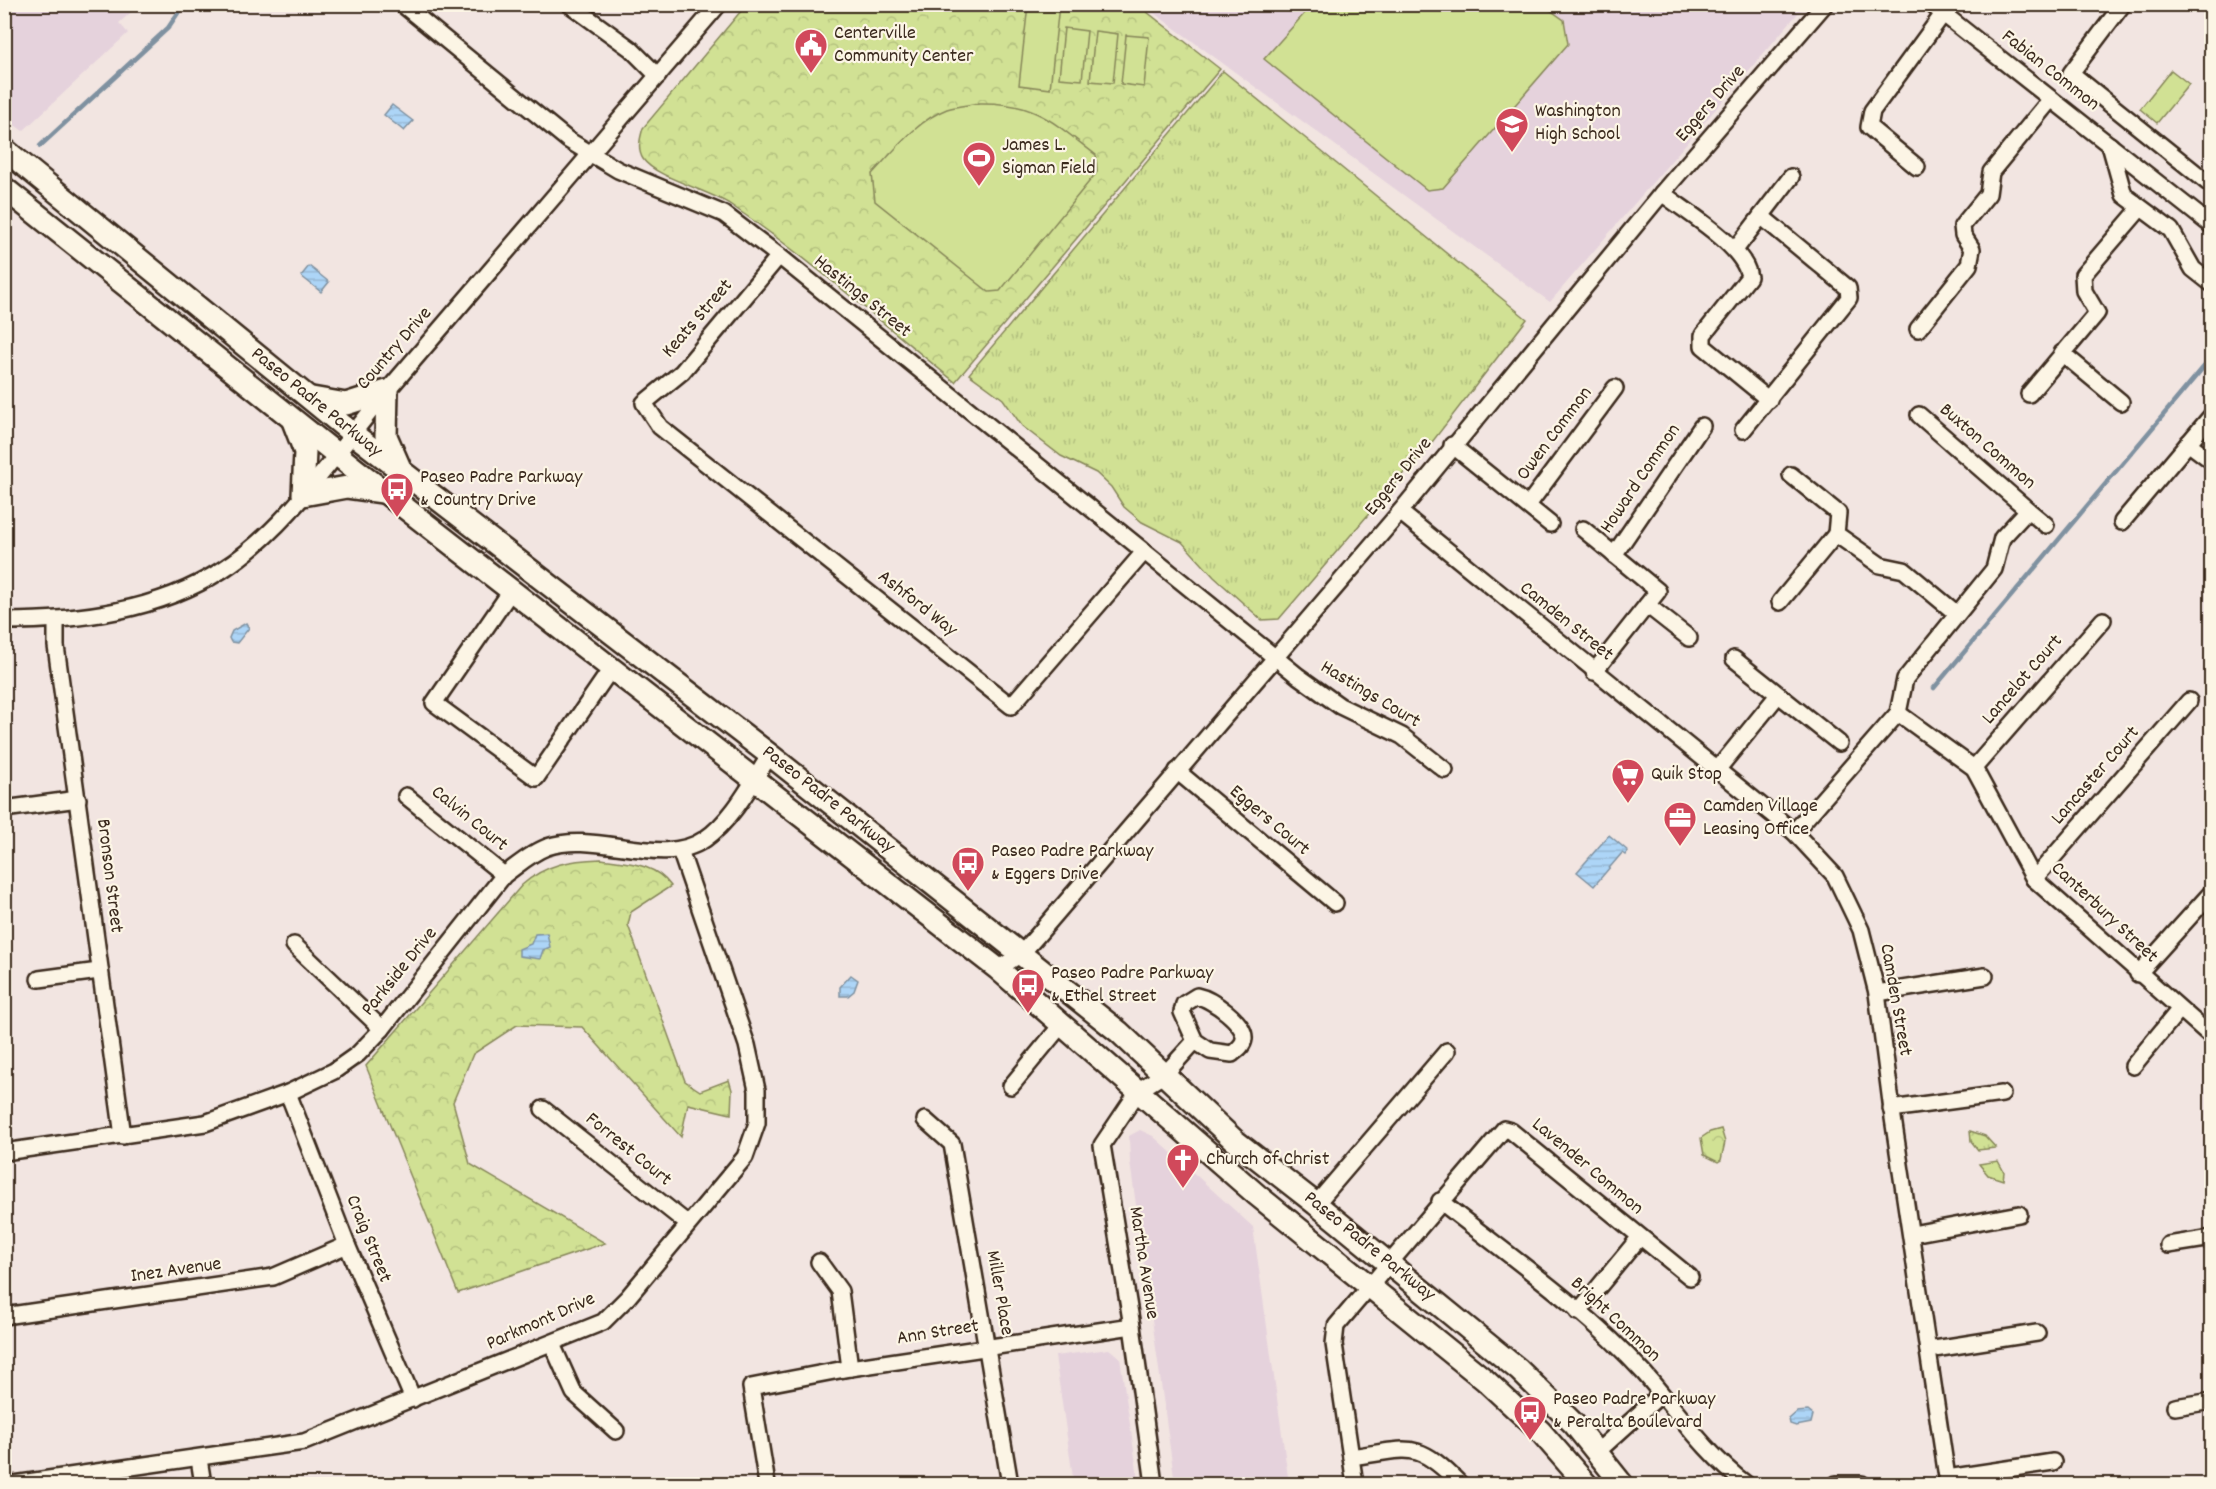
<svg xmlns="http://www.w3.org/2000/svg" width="2216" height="1489" font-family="Dekko,sans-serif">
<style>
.built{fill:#e5d2dc}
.grass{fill:url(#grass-tufts);stroke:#868659;stroke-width:1.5}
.forest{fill:url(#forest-crowns);stroke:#868659;stroke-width:1.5}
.pitch{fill:#d1e194;stroke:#868659;stroke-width:1.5}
.water{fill:url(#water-rules);stroke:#7f91a0;stroke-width:1.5}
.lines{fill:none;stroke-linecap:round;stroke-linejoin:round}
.stream{stroke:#7f91a0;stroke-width:4.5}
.street-casing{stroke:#3b2a1e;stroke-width:20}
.secondary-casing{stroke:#3b2a1e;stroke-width:26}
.street{stroke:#fcf5e5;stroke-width:15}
.secondary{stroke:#fcf5e5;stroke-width:21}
.labels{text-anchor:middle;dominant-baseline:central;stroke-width:4.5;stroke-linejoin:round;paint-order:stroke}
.poi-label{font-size:20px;fill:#3b2a1e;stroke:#fcf5e5;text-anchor:start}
.street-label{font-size:20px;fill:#3b2a1e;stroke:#fcf5e5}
</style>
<defs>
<pattern id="grass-tufts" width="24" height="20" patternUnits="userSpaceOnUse" patternTransform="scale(1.5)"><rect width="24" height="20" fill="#d1e194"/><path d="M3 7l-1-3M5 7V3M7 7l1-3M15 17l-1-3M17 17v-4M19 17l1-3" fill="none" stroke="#b4c17f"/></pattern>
<pattern id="forest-crowns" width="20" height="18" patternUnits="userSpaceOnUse" patternTransform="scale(1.5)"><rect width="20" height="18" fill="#d1e194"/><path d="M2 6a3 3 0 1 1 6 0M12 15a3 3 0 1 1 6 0" fill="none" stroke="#b4c17f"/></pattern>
<pattern id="water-rules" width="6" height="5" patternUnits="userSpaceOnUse" patternTransform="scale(1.5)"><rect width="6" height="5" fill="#add5f7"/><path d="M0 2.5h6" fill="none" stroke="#96b7d3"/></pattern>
</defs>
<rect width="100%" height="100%" fill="#f2e5e1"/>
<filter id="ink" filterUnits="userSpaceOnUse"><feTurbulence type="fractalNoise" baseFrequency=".0167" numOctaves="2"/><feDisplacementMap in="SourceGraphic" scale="12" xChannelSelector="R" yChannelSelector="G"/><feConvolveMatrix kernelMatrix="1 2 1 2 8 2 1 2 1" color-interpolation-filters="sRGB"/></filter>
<g filter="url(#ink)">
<g class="built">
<path d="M134,4L137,7L119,23L128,33L23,131L5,118V5Z"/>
<path d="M1143,5H1805L1550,302Z"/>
<path d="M1140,1130L1153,1136L1253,1227L1289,1484H1175L1130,1162L1129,1136Z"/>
<path d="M1109,1349L1120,1358L1139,1484H1074L1055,1356Z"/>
</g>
<g class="grass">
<path d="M1223,71L1527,319L1419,459L1414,461L1279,619L1262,620L1214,577L1182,542L1142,522L1124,507L1111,487L1096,473L1061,456L1022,426L1003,399L969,374Z"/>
<path d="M1970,1131L1985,1136L1996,1148L1978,1150L1971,1141Z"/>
<path d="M1998,1161L2004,1172L2003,1180L1988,1175L1979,1164Z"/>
</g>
<g class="forest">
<path d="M746,5H1138L1220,69L955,382C881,322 810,259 731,205C709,190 656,178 643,159C637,150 640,138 643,128Z"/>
<path d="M601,859C628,863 655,863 671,886L631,912L628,925L685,1081L700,1091L729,1080L732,1090L731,1114L688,1104L681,1137L582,1027L517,1025L473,1054L453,1102L470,1164L605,1243L458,1293L366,1066L522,885C546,864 570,860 601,859Z"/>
<path d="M1721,1129L1725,1142L1721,1160L1718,1162L1704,1155L1701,1138L1710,1132Z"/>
</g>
<g class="pitch">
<path d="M1028,5H1059L1050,89L1019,85Z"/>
<path d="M1312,5H1543L1564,20L1568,44L1443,188L1427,190L1264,59Z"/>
<path d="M1064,28L1087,31L1082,80L1059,78Z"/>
<path d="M1095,31L1118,34L1113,83L1090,81Z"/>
<path d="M1126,35L1149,37L1144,87L1121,84Z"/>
<path d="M2171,70L2189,84L2157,123L2140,109Z"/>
<path d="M979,103C1036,102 1054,123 1096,155L1097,172L1000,291L989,292L875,201L872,174C894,151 916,121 947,109C957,106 969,105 979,103Z"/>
</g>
<g class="water">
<path d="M392,105L413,121L404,131L384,115Z"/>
<path d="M309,266L329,282L321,292L301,276Z"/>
<path d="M246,623L249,628L237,643L231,642L229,638L232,631Z"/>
<path d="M1609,835L1628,851L1625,855L1622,853L1594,886L1577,872Z"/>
<path d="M547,933L550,947L543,950L540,959L519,956V949L531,944L535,934Z"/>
<path d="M851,975L858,980L854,991L848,996H840V987Z"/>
<path d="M1808,1411L1813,1415L1811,1423L1796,1426L1790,1424L1789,1419L1797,1412Z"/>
</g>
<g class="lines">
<g class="stream">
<path d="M40,146L168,28L184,4"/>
<path d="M1934,688L2212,357"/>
</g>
<defs>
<g id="street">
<path d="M402,4L568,140L618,170L724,214L779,256L1298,676L1340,706L1402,736L1445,770"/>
<path d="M569,4L631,49L658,76"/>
<path d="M1931,4L2212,226"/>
<path d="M2123,4L2071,73L2212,186"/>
<path d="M2110,145L2124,195L2171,230L2193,269L2212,284"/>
<path d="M1917,167L1869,127L1872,111L1943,14"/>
<path d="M1662,193C1686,212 1745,246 1749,277L1703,335V346L1769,400"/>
<path d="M1735,250L1791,177"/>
<path d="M779,256L682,372L644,403L660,427L1011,706L1144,552"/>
<path d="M1918,329L1969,265L1972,249L1963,235L1962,226L1988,194L1991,172L2051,99"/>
<path d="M2062,353L2121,402"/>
<path d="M2029,394L2097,313L2084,291L2083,275L2137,212L2135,203"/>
<path d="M1743,430L1849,298L1848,288L1761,216"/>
<path d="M2188,443L2212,461"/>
<path d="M1452,445L1550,524"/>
<path d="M1791,475L1838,513L1836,534L1880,565L1904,570L1957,614"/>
<path d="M1528,505L1615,388"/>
<path d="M2028,510L2046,525"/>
<path d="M1400,512L1794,832L1835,876L1861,930L1877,993L1893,1118L1948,1484"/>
<path d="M2122,522L2212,415"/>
<path d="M1583,529L1658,591L1594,672"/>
<path d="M1614,555L1702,426"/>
<path d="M511,591L434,703L536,778L611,669"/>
<path d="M1780,602L1836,534"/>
<path d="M1647,605L1689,638"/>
<path d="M56,620V646L123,1136"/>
<path d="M4,621C79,621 158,611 222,570C291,526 336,451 388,390C498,261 609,133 719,4"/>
<path d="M1734,659L1839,743"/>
<path d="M1898,713L1974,768L2034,879L2212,1037"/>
<path d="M1974,768L2103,620"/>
<path d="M1717,770L1778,695"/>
<path d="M1177,771L1335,903"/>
<path d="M406,796L504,875"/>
<path d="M4,809L78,799"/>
<path d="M1794,832L1898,713L1905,679L1994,569L2002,538L2028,510L1919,415"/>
<path d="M2034,879L2189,701"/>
<path d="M294,945L382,1029"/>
<path d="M998,969L1021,954L1037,936L1400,512L1662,193L1825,4"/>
<path d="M2138,974L2212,892"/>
<path d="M39,979L99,971"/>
<path d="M1877,993L1985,976"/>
<path d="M2133,1066L2179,1010"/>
<path d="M1011,1086L1062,1024"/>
<path d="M288,1093L347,1245L413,1399"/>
<path d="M543,1109L688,1224"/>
<path d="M1891,1109L2002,1094"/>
<path d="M925,1120L952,1144L1010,1484"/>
<path d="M4,1152L205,1123L288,1093L334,1071L358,1054L382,1029L504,875C518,865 531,853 547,847C597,830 662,869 705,839C733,820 752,782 770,755"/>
<path d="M1440,1201C1509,1256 1585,1308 1644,1373C1677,1411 1706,1454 1746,1484"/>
<path d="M1316,1204L1447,1051"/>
<path d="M1912,1234L2019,1214"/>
<path d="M2168,1245L2212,1238"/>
<path d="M819,1262L840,1291L850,1368"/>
<path d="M1578,1312L1639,1238"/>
<path d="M4,1316L273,1277L347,1245"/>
<path d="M552,1344L574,1393L616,1431"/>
<path d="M1928,1350L2037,1333"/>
<path d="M2175,1407L2212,1401"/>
<path d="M1597,1452L1660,1395"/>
<path d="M1351,1457C1410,1449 1416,1439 1460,1484"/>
<path d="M199,1459L203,1484"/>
<path d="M1947,1478L2053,1462"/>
<path d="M14,1484L304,1442L603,1322L628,1297L745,1157L757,1123V1090L747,1045L680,850"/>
<path d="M767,1484L751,1387L850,1368L1132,1326"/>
<path d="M1154,1484L1132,1326L1102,1145L1139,1090L1165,1074L1195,1041L1210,1051L1232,1054C1238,1049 1243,1046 1244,1039C1246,1023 1212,999 1197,996L1184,1004L1182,1012L1195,1041"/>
<path d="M1355,1484L1334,1344L1336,1326L1504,1129L1511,1131L1690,1277"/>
<path d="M1836,1484H1862"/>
</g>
<g id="secondary">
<path d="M4,149L352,433L770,755L1119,1032L1234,1140L1316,1204L1519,1370L1574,1424L1622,1484"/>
<path d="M4,188L355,469L998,969L1257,1195L1485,1380L1540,1431L1586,1484"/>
<path d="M312,398L346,404L387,391L386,436L400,468"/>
<path d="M293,421L305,452L303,495L347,487L383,492"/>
</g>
</defs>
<use href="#street" class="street-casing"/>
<use href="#secondary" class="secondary-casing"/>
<use href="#street" class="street"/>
<use href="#secondary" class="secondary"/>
</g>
</g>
<defs>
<symbol id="civic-pin" viewBox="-11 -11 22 30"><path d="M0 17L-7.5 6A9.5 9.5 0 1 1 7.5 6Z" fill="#d1495b" stroke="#fcf5e5"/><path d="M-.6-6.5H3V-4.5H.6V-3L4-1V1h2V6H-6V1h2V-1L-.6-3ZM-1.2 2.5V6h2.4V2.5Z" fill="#fff"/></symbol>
<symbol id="school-pin" viewBox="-11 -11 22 30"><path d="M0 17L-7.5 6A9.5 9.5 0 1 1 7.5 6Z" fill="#d1495b" stroke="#fcf5e5"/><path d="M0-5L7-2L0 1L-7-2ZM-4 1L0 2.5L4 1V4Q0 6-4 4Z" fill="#fff"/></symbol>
<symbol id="stadium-pin" viewBox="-11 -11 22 30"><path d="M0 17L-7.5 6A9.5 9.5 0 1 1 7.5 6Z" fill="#d1495b" stroke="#fcf5e5"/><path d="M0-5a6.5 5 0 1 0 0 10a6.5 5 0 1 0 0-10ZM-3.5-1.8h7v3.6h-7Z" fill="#fff"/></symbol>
<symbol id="bus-pin" viewBox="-11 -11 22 30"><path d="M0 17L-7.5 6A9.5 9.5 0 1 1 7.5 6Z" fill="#d1495b" stroke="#fcf5e5"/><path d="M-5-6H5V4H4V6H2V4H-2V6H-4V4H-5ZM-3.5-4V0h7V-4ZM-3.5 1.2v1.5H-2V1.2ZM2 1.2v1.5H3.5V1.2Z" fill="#fff"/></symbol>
<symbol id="supermarket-pin" viewBox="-11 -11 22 30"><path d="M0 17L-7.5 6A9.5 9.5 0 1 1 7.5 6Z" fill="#d1495b" stroke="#fcf5e5"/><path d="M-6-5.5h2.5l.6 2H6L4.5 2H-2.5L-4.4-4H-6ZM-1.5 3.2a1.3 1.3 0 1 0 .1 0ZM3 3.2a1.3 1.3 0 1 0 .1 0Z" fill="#fff"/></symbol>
<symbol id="office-pin" viewBox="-11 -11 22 30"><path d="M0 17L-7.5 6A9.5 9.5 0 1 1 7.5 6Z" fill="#d1495b" stroke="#fcf5e5"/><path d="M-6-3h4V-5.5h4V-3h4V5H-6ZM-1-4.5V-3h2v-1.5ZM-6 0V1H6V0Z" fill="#fff"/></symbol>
<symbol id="church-pin" viewBox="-11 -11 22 30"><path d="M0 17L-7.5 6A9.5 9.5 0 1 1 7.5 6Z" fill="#d1495b" stroke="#fcf5e5"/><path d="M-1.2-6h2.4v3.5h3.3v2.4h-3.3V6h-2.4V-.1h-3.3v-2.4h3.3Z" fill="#fff"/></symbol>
</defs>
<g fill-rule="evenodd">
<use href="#civic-pin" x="792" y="26" width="38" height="52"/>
<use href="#school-pin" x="1493" y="105" width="38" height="52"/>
<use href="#stadium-pin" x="960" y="139" width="38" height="52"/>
<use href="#bus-pin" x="378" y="470" width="38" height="52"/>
<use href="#supermarket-pin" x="1609" y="756" width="38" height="52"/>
<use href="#office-pin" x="1661" y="799" width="38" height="52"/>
<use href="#bus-pin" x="949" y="844" width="38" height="52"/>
<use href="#bus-pin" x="1009" y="966" width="38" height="52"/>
<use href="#church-pin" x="1164" y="1141" width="38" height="52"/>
<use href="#bus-pin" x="1511" y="1393" width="38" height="52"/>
</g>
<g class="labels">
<g class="poi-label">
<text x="834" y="34">Centerville<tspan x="834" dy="23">Community Center</tspan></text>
<text x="1535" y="112">Washington<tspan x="1535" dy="23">High School</tspan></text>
<text x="1002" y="146">James L.<tspan x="1002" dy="23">Sigman Field</tspan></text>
<text x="420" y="478">Paseo Padre Parkway<tspan x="420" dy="23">&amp; Country Drive</tspan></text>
<text x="1651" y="775">Quik Stop</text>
<text x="1703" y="807">Camden Village<tspan x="1703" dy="23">Leasing Office</tspan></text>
<text x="991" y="852">Paseo Padre Parkway<tspan x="991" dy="23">&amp; Eggers Drive</tspan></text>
<text x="1051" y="974">Paseo Padre Parkway<tspan x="1051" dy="23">&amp; Ethel Street</tspan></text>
<text x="1206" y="1160">Church of Christ</text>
<text x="1553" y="1400">Paseo Padre Parkway<tspan x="1553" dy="23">&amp; Peralta Boulevard</tspan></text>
</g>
<g class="street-label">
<text transform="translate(2050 71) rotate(38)">Fabian Common</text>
<text transform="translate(1711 104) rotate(-49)">Eggers Drive</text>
<text transform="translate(862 297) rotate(39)">Hastings Street</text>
<text transform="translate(698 319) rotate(-49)">Keats Street</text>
<text transform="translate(395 349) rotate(-49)">Country Drive</text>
<text transform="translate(316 403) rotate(39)">Paseo Padre Parkway</text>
<text transform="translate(1555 434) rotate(-53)">Owen Common</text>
<text transform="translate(1987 447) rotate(41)">Buxton Common</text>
<text transform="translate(1399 477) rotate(-51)">Eggers Drive</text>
<text transform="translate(1641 479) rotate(-56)">Howard Common</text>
<text transform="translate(917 604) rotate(38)">Ashford Way</text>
<text transform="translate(1566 622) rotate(39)">Camden Street</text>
<text transform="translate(2023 680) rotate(-49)">Lancelot Court</text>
<text transform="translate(1370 695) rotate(31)">Hastings Court</text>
<text transform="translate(2096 776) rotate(-49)">Lancaster Court</text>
<text transform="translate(828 800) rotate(38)">Paseo Padre Parkway</text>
<text transform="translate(469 819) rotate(39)">Calvin Court</text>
<text transform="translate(1269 821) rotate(40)">Eggers Court</text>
<text transform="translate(109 876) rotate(83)">Bronson Street</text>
<text transform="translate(2104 913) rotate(43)">Canterbury Street</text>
<text transform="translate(400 972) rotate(-51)">Parkside Drive</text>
<text transform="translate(1895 1000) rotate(80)">Camden Street</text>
<text transform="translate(628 1150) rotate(39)">Forrest Court</text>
<text transform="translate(1587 1167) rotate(40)">Lavender Common</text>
<text transform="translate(368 1239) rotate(68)">Craig Street</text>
<text transform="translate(1369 1247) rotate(39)">Paseo Padre Parkway</text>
<text transform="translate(1143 1263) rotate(81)">Martha Avenue</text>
<text transform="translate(176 1271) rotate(-8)">Inez Avenue</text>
<text transform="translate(999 1293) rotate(80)">Miller Place</text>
<text transform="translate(1615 1320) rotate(43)">Bright Common</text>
<text transform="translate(541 1322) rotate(-24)">Parkmont Drive</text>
<text transform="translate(938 1333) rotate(-9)">Ann Street</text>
</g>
</g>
<rect width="2216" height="1489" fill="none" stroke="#fcf5e5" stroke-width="24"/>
<rect x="12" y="12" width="2192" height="1465" fill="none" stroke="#3b2a1e" stroke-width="2" filter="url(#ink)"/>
</svg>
